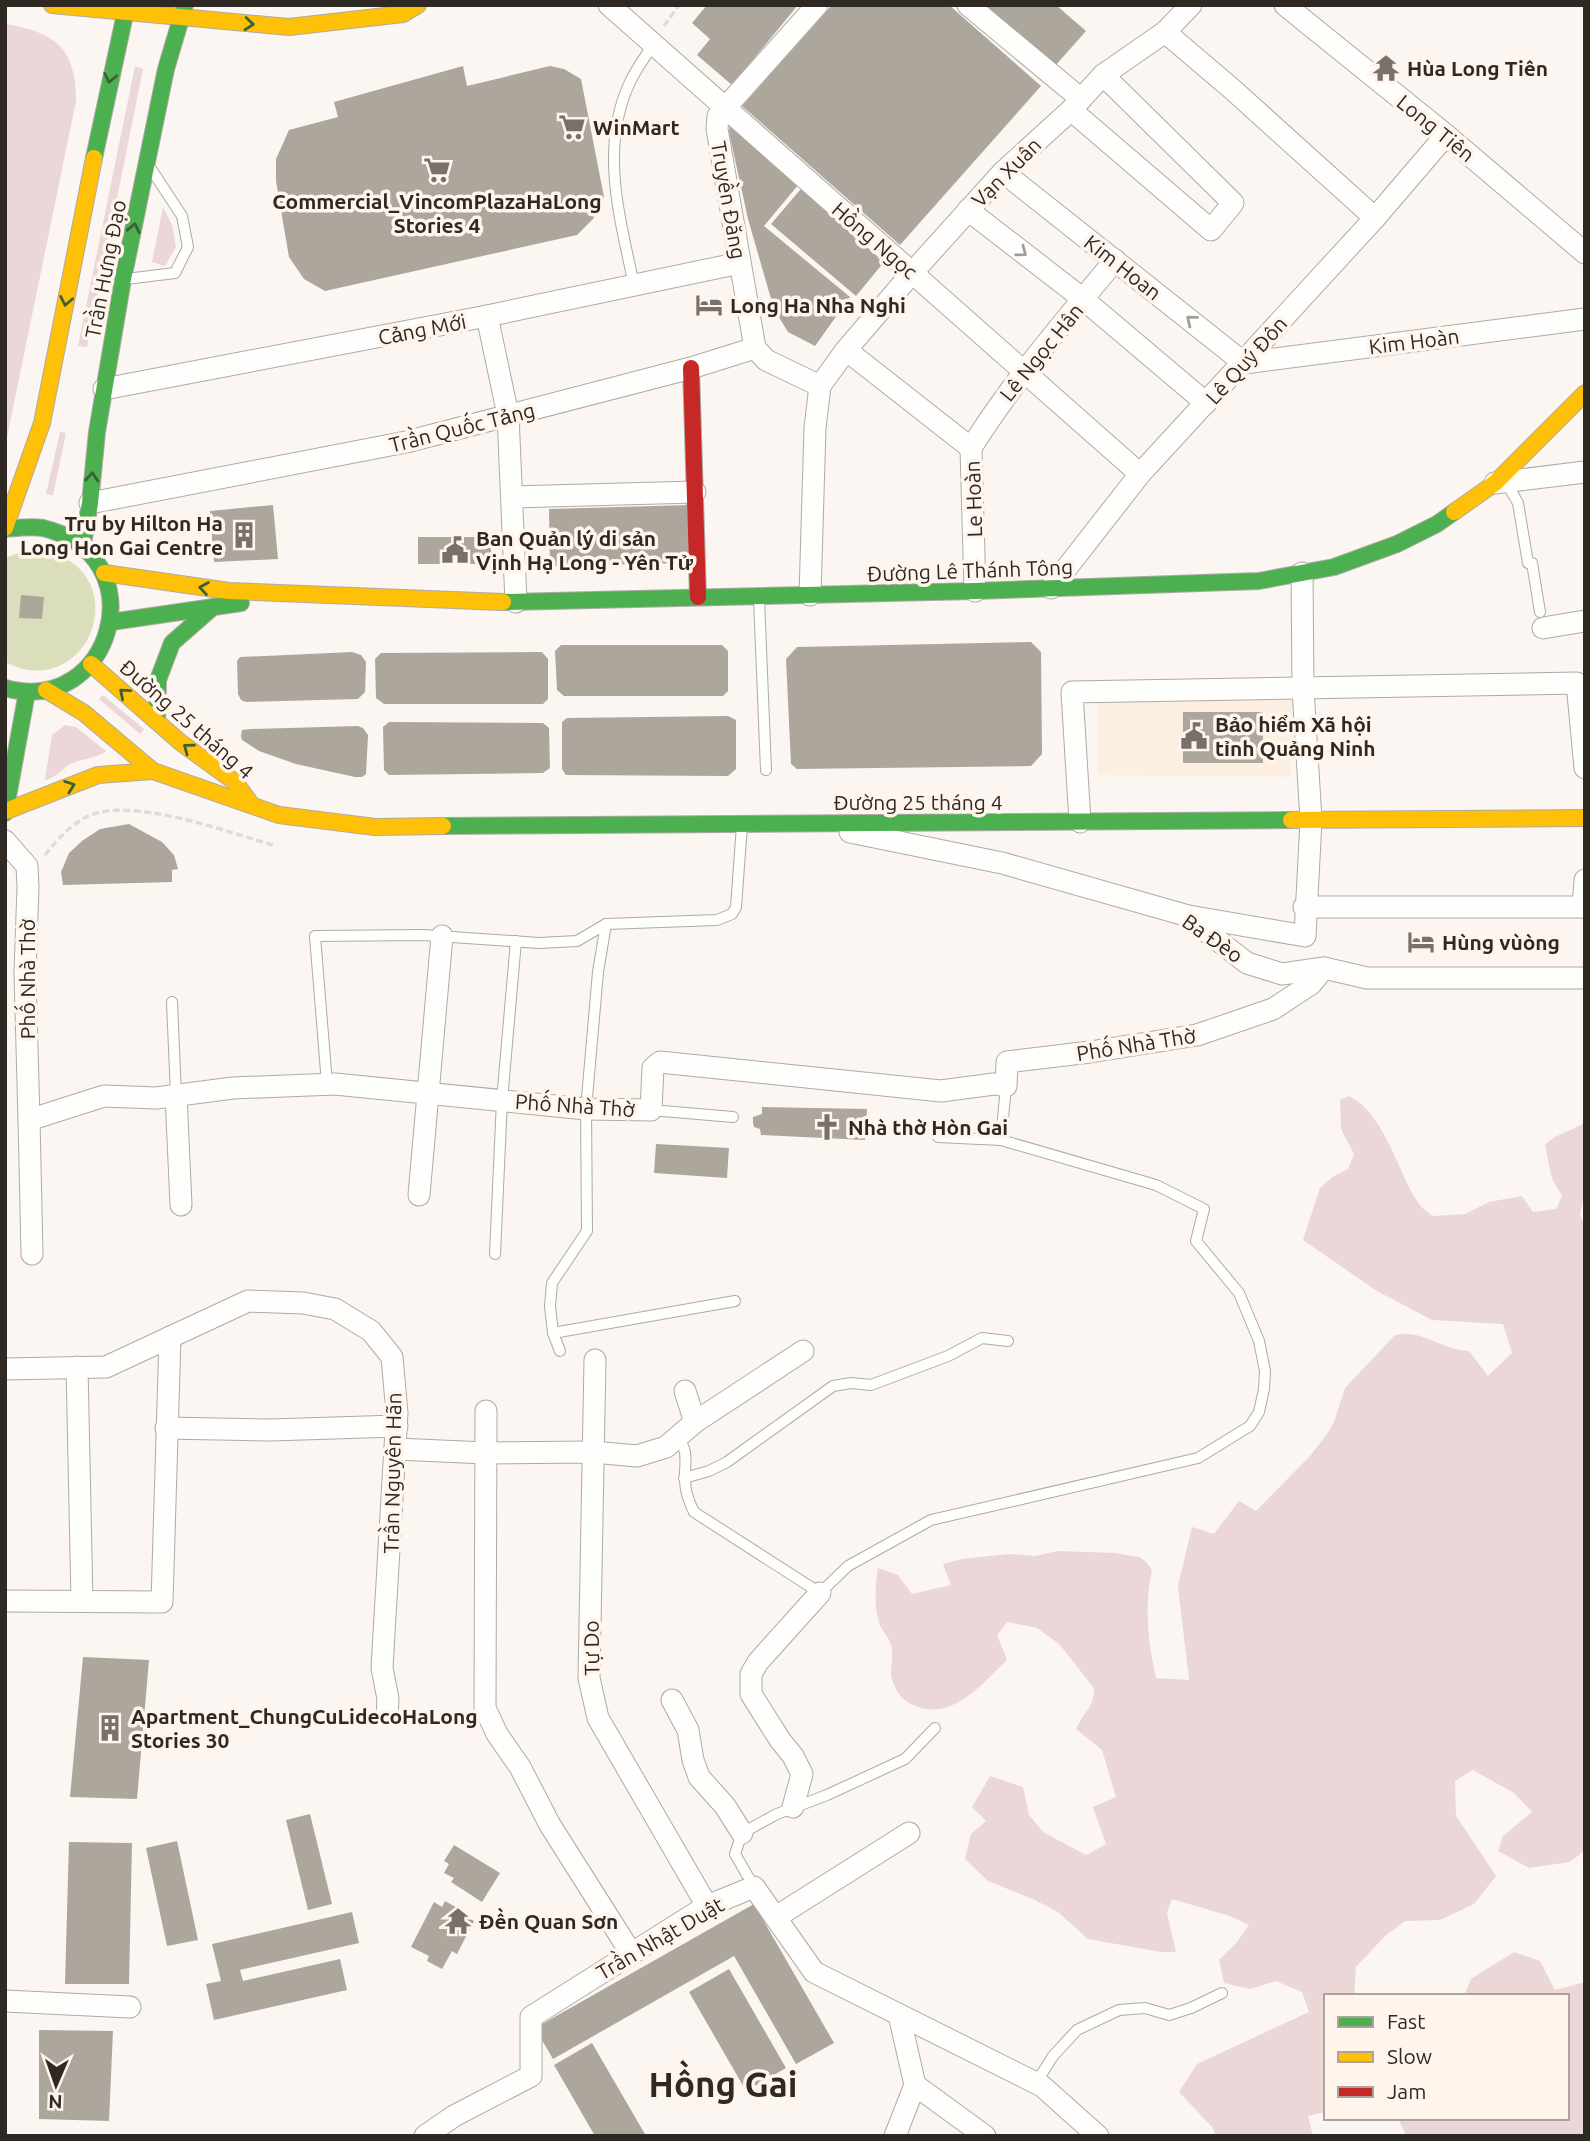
<svg xmlns="http://www.w3.org/2000/svg" width="1590" height="2141" font-family="Ubuntu,sans-serif">
<style>
.built{fill:#fdeee2}
.green{fill:#ebd6d8}
.water{fill:#dadeba}
.building{fill:#aca69c}
.lines{fill:none;stroke-linecap:round;stroke-linejoin:round}
.lane-casing{stroke:#afaaa6;stroke-width:12}
.street-casing{stroke:#afaaa6;stroke-width:23}
.fast-casing{stroke:#afaaa6;stroke-width:18}
.slow-casing{stroke:#afaaa6;stroke-width:18}
.jam-casing{stroke:#afaaa6;stroke-width:18}
.path{stroke:#dedcdb;stroke-width:3.5;stroke-dasharray:7 3.5;stroke-linecap:butt}
.lane{stroke:#fefefd;stroke-width:10}
.street{stroke:#fefefd;stroke-width:21}
.fast{stroke:#4caf50;stroke-width:16}
.slow{stroke:#ffc107;stroke-width:16}
.jam{stroke:#c62828;stroke-width:16}
.oneway{stroke:#3b5f36}
.oneway2{stroke:#a19e9b}
.labels{text-anchor:middle;dominant-baseline:central;stroke-width:7;stroke-linejoin:round;paint-order:stroke}
.poi-label{font-size:21px;font-weight:bold;fill:#2f2924;stroke:#fff5ed;text-anchor:start}
.street-label{font-size:21px;fill:#2f2924;stroke:#fff5ed}
.town-label{font-size:35px;font-weight:bold;fill:#2f2924;stroke:#fff5ed}
</style>
<rect width="100%" height="100%" fill="#fbf6f1"/>
<path class="built" d="M1098,696L1292,698L1291,777L1097,775Z"/>
<g class="green">
<path d="M5,24C55,32 76,48 76,101L5,447Z"/>
<path d="M135,66L143,69L87,347L78,346Z"/>
<path d="M163,207L172,225L176,247L165,266L152,262Z"/>
<path d="M60,432L66,433L53,495L46,494Z"/>
<path d="M103,695L144,729L140,734L99,699Z"/>
<path d="M65,725L76,727L106,751C95,760 80,758 69,765C60,770 56,778 45,780L52,735Z"/>
<path d="M1349,1096C1384,1113 1397,1170 1417,1201C1420,1207 1427,1212 1433,1216L1465,1214L1489,1202L1522,1196L1533,1212L1556,1209L1562,1196L1552,1179L1545,1145C1558,1132 1570,1133 1585,1122V1189L1580,1215L1585,1225V1850L1570,1862L1529,1868L1498,1851L1503,1836L1532,1812L1514,1793L1473,1770L1455,1781L1456,1816L1496,1876L1474,1904L1440,1920L1405,1921L1385,1936L1356,1967L1354,1996H1326V2112L1308,2116L1313,2136H1216L1212,2127L1179,2092L1197,2064L1309,2012L1302,1992L1276,1981L1250,1989L1224,1983L1219,1960L1237,1942L1249,1925L1230,1916L1172,1899L1167,1913L1176,1952H1161L1088,1939L1058,1912L1033,1899L988,1881L965,1859L971,1834L986,1821L972,1807L990,1776L1023,1787L1029,1815L1043,1832L1086,1855L1106,1844L1093,1807L1116,1797L1102,1750L1076,1729C1084,1711 1094,1708 1094,1688L1059,1644L1037,1628L1007,1622L997,1635L1007,1660C982,1684 951,1723 913,1705C903,1701 897,1693 893,1682C888,1670 895,1657 891,1645C889,1637 881,1630 879,1622C874,1606 875,1585 878,1568L898,1575L912,1594L951,1585L943,1564L962,1559L1009,1554L1035,1556L1058,1551L1115,1553L1139,1557L1146,1562L1152,1570C1144,1607 1148,1642 1156,1678L1189,1680L1178,1586L1192,1527L1214,1534L1239,1501L1256,1511L1310,1456L1328,1433L1334,1422L1345,1388L1395,1335C1417,1331 1426,1339 1446,1346C1452,1349 1461,1350 1469,1351L1488,1376L1512,1353L1503,1324L1432,1320L1377,1291L1303,1240L1320,1188L1334,1176L1348,1169L1354,1154L1341,1129L1340,1100Z"/>
<path d="M1514,1952L1540,1961L1555,1990L1585,1982V2133L1582,2136H1406L1398,2118H1567V1996H1464L1471,1979Z"/>
</g>
<path class="water" d="M42,549C141,573 87,705 5,662V558L26,550Z"/>
<g class="building">
<path d="M707,5H798L732,85L697,55L710,39L692,23Z"/>
<path d="M832,5H949L1041,86L900,245L742,106Z"/>
<path d="M984,5H1056L1086,31L1055,66Z"/>
<path d="M463,66L467,86L550,66L564,69L581,79L604,197L593,219L577,235L325,291L304,279L289,257L276,181V159L289,130L338,117L334,102Z"/>
<path d="M730,122L799,184L764,226L850,297L815,346L788,332L774,309L748,219L729,132Z"/>
<path d="M806,183L889,256L856,296L771,224Z"/>
<path d="M273,505L278,559L214,562L210,511Z"/>
<path d="M689,505L688,563L550,566L549,509Z"/>
<rect x="418" y="537" width="73" height="27"/>
<path d="M21,595L44,597L42,619L19,618Z"/>
<path d="M1031,642L1041,652L1042,754L1031,766L797,769L791,764L786,659L797,647Z"/>
<path d="M561,645H722L728,651V691L723,696H564L557,690L555,651Z"/>
<path d="M352,652L361,655L366,662L365,692L358,699L246,702L241,700L238,694L237,661L240,657Z"/>
<path d="M542,652L548,659V699L543,704H384L376,698L375,659L381,653Z"/>
<rect x="1183" y="712" width="80" height="51"/>
<path d="M728,716L736,720V769L728,776L566,775L562,769V722L567,718Z"/>
<path d="M389,722L543,723L549,728L550,768L543,773L389,775L384,770L383,727Z"/>
<path d="M358,726L363,728L368,735L366,774L362,777H355L296,764L259,751L242,740L241,736L242,730L251,729Z"/>
<path d="M129,824L162,842L174,855L178,869L172,870V882L63,885L61,872L69,853L82,841L100,829Z"/>
<path d="M762,1107L867,1109L865,1140L761,1135L760,1129L754,1127L753,1123V1117L762,1114Z"/>
<path d="M656,1144L729,1148L727,1178L654,1173Z"/>
<path d="M83,1657L149,1660L137,1799L70,1797Z"/>
<path d="M310,1814L332,1904L308,1910L286,1820Z"/>
<path d="M177,1841L198,1940L167,1946L146,1848Z"/>
<path d="M69,1842L132,1843L129,1984H65Z"/>
<path d="M454,1845L500,1873L482,1902L451,1882L454,1878L444,1873L449,1864L444,1861Z"/>
<path d="M445,1901L461,1910L459,1913L474,1921L457,1954L452,1951L442,1969L427,1961L429,1956L411,1947L434,1902L442,1907Z"/>
<path d="M754,1904L834,2043L796,2064L734,1956L553,2059L535,2028Z"/>
<path d="M352,1912L359,1943L240,1970L243,1981L340,1959L347,1990L214,2020L206,1984L221,1981L212,1944Z"/>
<path d="M729,1969L786,2068L746,2091L689,1992Z"/>
<path d="M39,2030L113,2031L109,2121L39,2119Z"/>
<path d="M592,2043L646,2136H595L554,2065Z"/>
</g>
<g class="lines">
<defs>
<g id="lane">
<path d="M126,279L175,273L188,247L182,216L151,169"/>
<path d="M634,285C620,218 599,148 630,82C636,69 646,56 653,44"/>
<path d="M1506,482L1518,503L1528,563H1532L1540,612"/>
<path d="M759,599L766,770"/>
<path d="M172,1002L176,1095"/>
<path d="M327,1084L315,936L423,935L539,943L577,941L606,924L717,920L732,914L736,907L742,825"/>
<path d="M651,1110L733,1117"/>
<path d="M1001,1140L1006,1086"/>
<path d="M495,1254L502,1100L516,941"/>
<path d="M553,1333L735,1301"/>
<path d="M560,1351L553,1333L550,1306L552,1283L587,1231L586,1109L598,972L606,924"/>
<path d="M677,1438C690,1450 684,1465 685,1480C685,1492 689,1502 694,1512L820,1593L848,1566L931,1520L1198,1458L1250,1426L1259,1412L1264,1389L1265,1371L1259,1341L1239,1293L1196,1241L1204,1209L1156,1185L1001,1140L938,1137"/>
<path d="M684,1478L709,1471L727,1462L833,1386L851,1383L871,1385L948,1356L982,1338L1008,1341"/>
<path d="M754,1887L735,1854L742,1833L777,1814L827,1795L905,1759L935,1728"/>
<path d="M1036,2083L1053,2056L1077,2030L1119,2010L1145,2008L1169,2015L1191,2008L1222,1993"/>
</g>
<g id="street">
<path d="M609,5L1140,474"/>
<path d="M968,5L1081,99"/>
<path d="M1285,5L1446,135L1585,253"/>
<path d="M1165,32L1191,5"/>
<path d="M1071,110L1211,230L1233,203L1103,75"/>
<path d="M1003,172L1244,363L1585,319"/>
<path d="M968,210L1083,299L1206,403"/>
<path d="M487,316L508,415L516,602"/>
<path d="M755,348L717,129L718,116L817,5"/>
<path d="M846,350L971,448"/>
<path d="M104,389L487,316L740,263"/>
<path d="M971,448C1013,381 1065,321 1115,260"/>
<path d="M971,448L975,591"/>
<path d="M1495,483L1585,472"/>
<path d="M512,497L695,492"/>
<path d="M90,503L406,442L691,368L755,348L766,360L820,386"/>
<path d="M1051,588L1140,474L1375,218L1446,135"/>
<path d="M810,595L815,428L820,386L846,350L912,273L1003,172L1071,110L1103,75L1165,32L1232,89L1375,218"/>
<path d="M1543,628L1585,621"/>
<path d="M1080,822L1072,692L1577,683L1585,768"/>
<path d="M850,832L1002,863L1185,915L1247,963L1282,974L1324,968L1367,978H1585"/>
<path d="M5,841L27,866L28,887L25,973L29,1120L104,1096L156,1098L233,1088L335,1084L586,1109L651,1110L653,1068L660,1062L941,1091L994,1084L1006,1086L1007,1062L1090,1052L1197,1035L1273,1009L1311,984L1324,968"/>
<path d="M1304,907H1585"/>
<path d="M1583,907L1585,880"/>
<path d="M1189,916L1305,936L1311,820L1303,689L1302,573"/>
<path d="M176,1095L181,1205"/>
<path d="M29,1120L32,1254"/>
<path d="M419,1195L442,936"/>
<path d="M595,1360L589,1678L598,1718L707,1906"/>
<path d="M77,1367L82,1601"/>
<path d="M5,1369L106,1367L248,1301L303,1303L335,1309L371,1331L392,1357L397,1413L382,1668L388,1699L387,1715"/>
<path d="M685,1391L695,1422"/>
<path d="M486,1411L485,1708L497,1734L520,1767L550,1825L631,1953"/>
<path d="M166,1428L271,1430L397,1426"/>
<path d="M396,1449L486,1453L593,1452L637,1456L666,1447L695,1422L803,1351"/>
<path d="M5,1601L162,1602L170,1337"/>
<path d="M672,1700L688,1730L693,1760L699,1777L725,1806L742,1833"/>
<path d="M793,1807L802,1774L793,1756L780,1740L751,1694V1674L758,1662L820,1593"/>
<path d="M776,1917L909,1833"/>
<path d="M5,2001L130,2007"/>
<path d="M899,2015L915,2085"/>
<path d="M915,2085L985,2136"/>
<path d="M425,2136L454,2116L531,2076V2017L707,1906L754,1887L814,1972L1042,2086L1098,2136"/>
<path d="M895,2136L915,2085"/>
</g>
<g id="fast">
<path d="M94,158L127,5"/>
<path d="M5,529C17,528 31,526 43,528C159,556 112,718 5,688"/>
<path d="M83,544L90,503L97,432L123,279L166,69L185,5"/>
<path d="M503,602L975,591L1259,581L1334,567L1397,544L1437,524L1454,512"/>
<path d="M111,622L241,603"/>
<path d="M157,721L158,680L172,643L213,607"/>
<path d="M5,813L27,692"/>
<path d="M443,826L1291,820"/>
</g>
<g id="slow">
<path d="M52,5L289,27L403,14L418,5"/>
<path d="M1454,512L1495,483L1585,393"/>
<path d="M5,528L42,423L94,158"/>
<path d="M104,573L229,591L503,602"/>
<path d="M91,664L180,742L235,782L251,804"/>
<path d="M46,690L84,713L153,771L279,815L375,827L443,826"/>
<path d="M6,811L98,775L153,771"/>
<path d="M1291,820L1585,818"/>
</g>
<path id="jam" d="M691,368L698,597"/>
</defs>
<use href="#lane" class="lane-casing"/>
<use href="#street" class="street-casing"/>
<use href="#fast" class="fast-casing"/>
<use href="#slow" class="slow-casing"/>
<use href="#jam" class="jam-casing"/>
<g class="path">
<path d="M664,26L679,5"/>
<path d="M45,855C56,841 69,827 84,818C127,794 227,832 273,845"/>
</g>
<use href="#lane" class="lane"/>
<use href="#street" class="street"/>
<use href="#fast" class="fast"/>
<use href="#slow" class="slow"/>
<use href="#jam" class="jam"/>
</g>
<defs><path id="oneway-chevron" d="M-2-3.5L2.5 0L-2 3.5" fill="none" stroke-width="1.6" stroke-linecap="round" stroke-linejoin="round" transform="scale(1.75)"/></defs>
<g class="oneway">
<use href="#oneway-chevron" transform="translate(249 24) rotate(5)"/>
<use href="#oneway-chevron" transform="translate(110 78) rotate(101)"/>
<use href="#oneway-chevron" transform="translate(134 228) rotate(-78)"/>
<use href="#oneway-chevron" transform="translate(66 301) rotate(101)"/>
<use href="#oneway-chevron" transform="translate(92 477) rotate(-85)"/>
<use href="#oneway-chevron" transform="translate(204 588) rotate(-171)"/>
<use href="#oneway-chevron" transform="translate(124 693) rotate(-139)"/>
<use href="#oneway-chevron" transform="translate(188 748) rotate(-143)"/>
<use href="#oneway-chevron" transform="translate(70 786) rotate(-20)"/>
</g>
<g class="oneway2">
<use href="#oneway-chevron" transform="translate(1022 252) rotate(37)"/>
<use href="#oneway-chevron" transform="translate(1191 320) rotate(-141)"/>
</g>
<defs>
<symbol id="temple-bare" viewBox="-9 -9 18 18"><path d="M0-6L5-2H3V0L6.5 2.5H4V6H1.5V3h-3V6H-4V2.5H-6.5L-3 0V-2H-5Z" fill="#76716c" stroke="#fff5ed" stroke-width="2.5" paint-order="stroke"/></symbol>
<symbol id="supermarket-bare" viewBox="-9 -9 18 18"><path d="M-6-5.5h2.5l.6 2H6L4.5 2H-2.5L-4.4-4H-6ZM-1.5 3.2a1.3 1.3 0 1 0 .1 0ZM3 3.2a1.3 1.3 0 1 0 .1 0Z" fill="#76716c" stroke="#fff5ed" stroke-width="2.5" paint-order="stroke"/></symbol>
<symbol id="hotel-bare" viewBox="-9 -9 18 18"><path d="M-6-4.5h1.5V1H6V5H4.5V3h-9V5H-6ZM-4 0a1.8 1.8 0 1 1 3.6 0ZM.5 0V-2.5h3Q6-2.5 6 0Z" fill="#76716c" stroke="#fff5ed" stroke-width="2.5" paint-order="stroke"/></symbol>
<symbol id="building-bare" viewBox="-9 -9 18 18"><path d="M-4-6H4V6H1V3H-1V6H-4ZM-2.5-4.3h1.7v1.8h-1.7ZM.8-4.3h1.7v1.8H.8ZM-2.5-1h1.7V.8h-1.7ZM.8-1h1.7V.8H.8Z" fill="#76716c" stroke="#fff5ed" stroke-width="2.5" paint-order="stroke"/></symbol>
<symbol id="civic-bare" viewBox="-9 -9 18 18"><path d="M-.6-6.5H3V-4.5H.6V-3L4-1V1h2V6H-6V1h2V-1L-.6-3ZM-1.2 2.5V6h2.4V2.5Z" fill="#76716c" stroke="#fff5ed" stroke-width="2.5" paint-order="stroke"/></symbol>
<symbol id="church-bare" viewBox="-9 -9 18 18"><path d="M-1.2-6h2.4v3.5h3.3v2.4h-3.3V6h-2.4V-.1h-3.3v-2.4h3.3Z" fill="#76716c" stroke="#fff5ed" stroke-width="2.5" paint-order="stroke"/></symbol>
</defs>
<g fill-rule="evenodd">
<use href="#temple-bare" x="1367" y="49" width="38" height="38"/>
<use href="#supermarket-bare" x="553" y="108" width="38" height="38"/>
<use href="#supermarket-bare" x="418" y="151" width="38" height="38"/>
<use href="#hotel-bare" x="690" y="286" width="38" height="38"/>
<use href="#building-bare" x="225" y="516" width="38" height="38"/>
<use href="#civic-bare" x="436" y="531" width="38" height="38"/>
<use href="#civic-bare" x="1175" y="717" width="38" height="38"/>
<use href="#hotel-bare" x="1402" y="923" width="38" height="38"/>
<use href="#church-bare" x="808" y="1108" width="38" height="38"/>
<use href="#building-bare" x="91" y="1709" width="38" height="38"/>
<use href="#temple-bare" x="439" y="1902" width="38" height="38"/>
</g>
<g class="labels">
<g class="poi-label">
<text x="1407" y="68">Hùa Long Tiên</text>
<text x="593" y="127">WinMart</text>
<text x="437" y="201" text-anchor="middle">Commercial_VincomPlazaHaLong<tspan x="437" dy="24">Stories 4</tspan></text>
<text x="730" y="305">Long Ha Nha Nghi</text>
<text x="223" y="523" text-anchor="end">Tru by Hilton Ha<tspan x="223" dy="24">Long Hon Gai Centre</tspan></text>
<text x="476" y="538">Ban Quản lý di sản<tspan x="476" dy="24">Vịnh Hạ Long - Yên Tử</tspan></text>
<text x="1215" y="724">Bảo hiểm Xã hội<tspan x="1215" dy="24">tỉnh Quảng Ninh</tspan></text>
<text x="1442" y="942">Hùng vùòng</text>
<text x="848" y="1127">Nhà thờ Hòn Gai</text>
<text x="131" y="1716">Apartment_ChungCuLidecoHaLong<tspan x="131" dy="24">Stories 30</tspan></text>
<text x="479" y="1921">Đền Quan Sơn</text>
</g>
<g class="street-label">
<text transform="translate(1436 128) rotate(39)">Long Tiên</text>
<text transform="translate(1006 172) rotate(-45)">Vạn Xuân</text>
<text transform="translate(729 200) rotate(80)">Truyền Đăng</text>
<text transform="translate(875 240) rotate(41)">Hồng Ngọc</text>
<text transform="translate(1123 267) rotate(38)">Kim Hoan</text>
<text transform="translate(105 269) rotate(-79)">Trần Hưng Đạo</text>
<text transform="translate(422 329) rotate(-11)">Cảng Mới</text>
<text transform="translate(1414 341) rotate(-7)">Kim Hoàn</text>
<text transform="translate(1041 352) rotate(-51)">Lê Ngọc Hân</text>
<text transform="translate(1246 360) rotate(-48)">Lê Quý Đôn</text>
<text transform="translate(462 427) rotate(-14)">Trần Quốc Tảng</text>
<text transform="translate(973 499) rotate(-92)">Le Hoàn</text>
<text transform="translate(970 570) rotate(-2)">Đường Lê Thánh Tông</text>
<text transform="translate(187 719) rotate(41)">Đường 25 tháng 4</text>
<text x="918" y="802">Đường 25 tháng 4</text>
<text transform="translate(1213 938) rotate(35)">Ba Đèo</text>
<text transform="translate(27 979) rotate(-90)">Phố Nhà Thờ</text>
<text transform="translate(1136 1044) rotate(-9)">Phố Nhà Thờ</text>
<text transform="translate(575 1105) rotate(4)">Phố Nhà Thờ</text>
<text transform="translate(392 1473) rotate(-89)">Trần Nguyên Hãn</text>
<text transform="translate(591 1648) rotate(-91)">Tự Do</text>
<text transform="translate(660 1938) rotate(-30)">Trần Nhật Duật</text>
</g>
<g class="town-label">
<text x="723" y="2084">Hồng Gai</text>
</g>
</g>
<rect width="1590" height="2141" fill="none" stroke="#2f2924" stroke-width="14"/>
<rect x="1324" y="1994" width="245" height="126" fill="#fff5ed" stroke="#aca39d" stroke-width="2"/>
<rect x="1338" y="2017" width="35" height="10" fill="#4caf50" stroke="#aca39d" stroke-width="2"/>
<text x="1387" y="2029" font-size="21" fill="#2f2924">Fast</text>
<rect x="1338" y="2052" width="35" height="10" fill="#ffc107" stroke="#aca39d" stroke-width="2"/>
<text x="1387" y="2064" font-size="21" fill="#2f2924">Slow</text>
<rect x="1338" y="2087" width="35" height="10" fill="#c62828" stroke="#aca39d" stroke-width="2"/>
<text x="1387" y="2099" font-size="21" fill="#2f2924">Jam</text>
<g transform="translate(56 2085) rotate(182)" stroke="#fff5ed" stroke-width="5" paint-order="stroke">
<path d="M0-5L12 26L0 18L-12 26Z" fill="#2f2924"/>
<text y="-10" font-size="19" font-weight="bold" text-anchor="middle" fill="#2f2924">N</text>
</g>
</svg>
